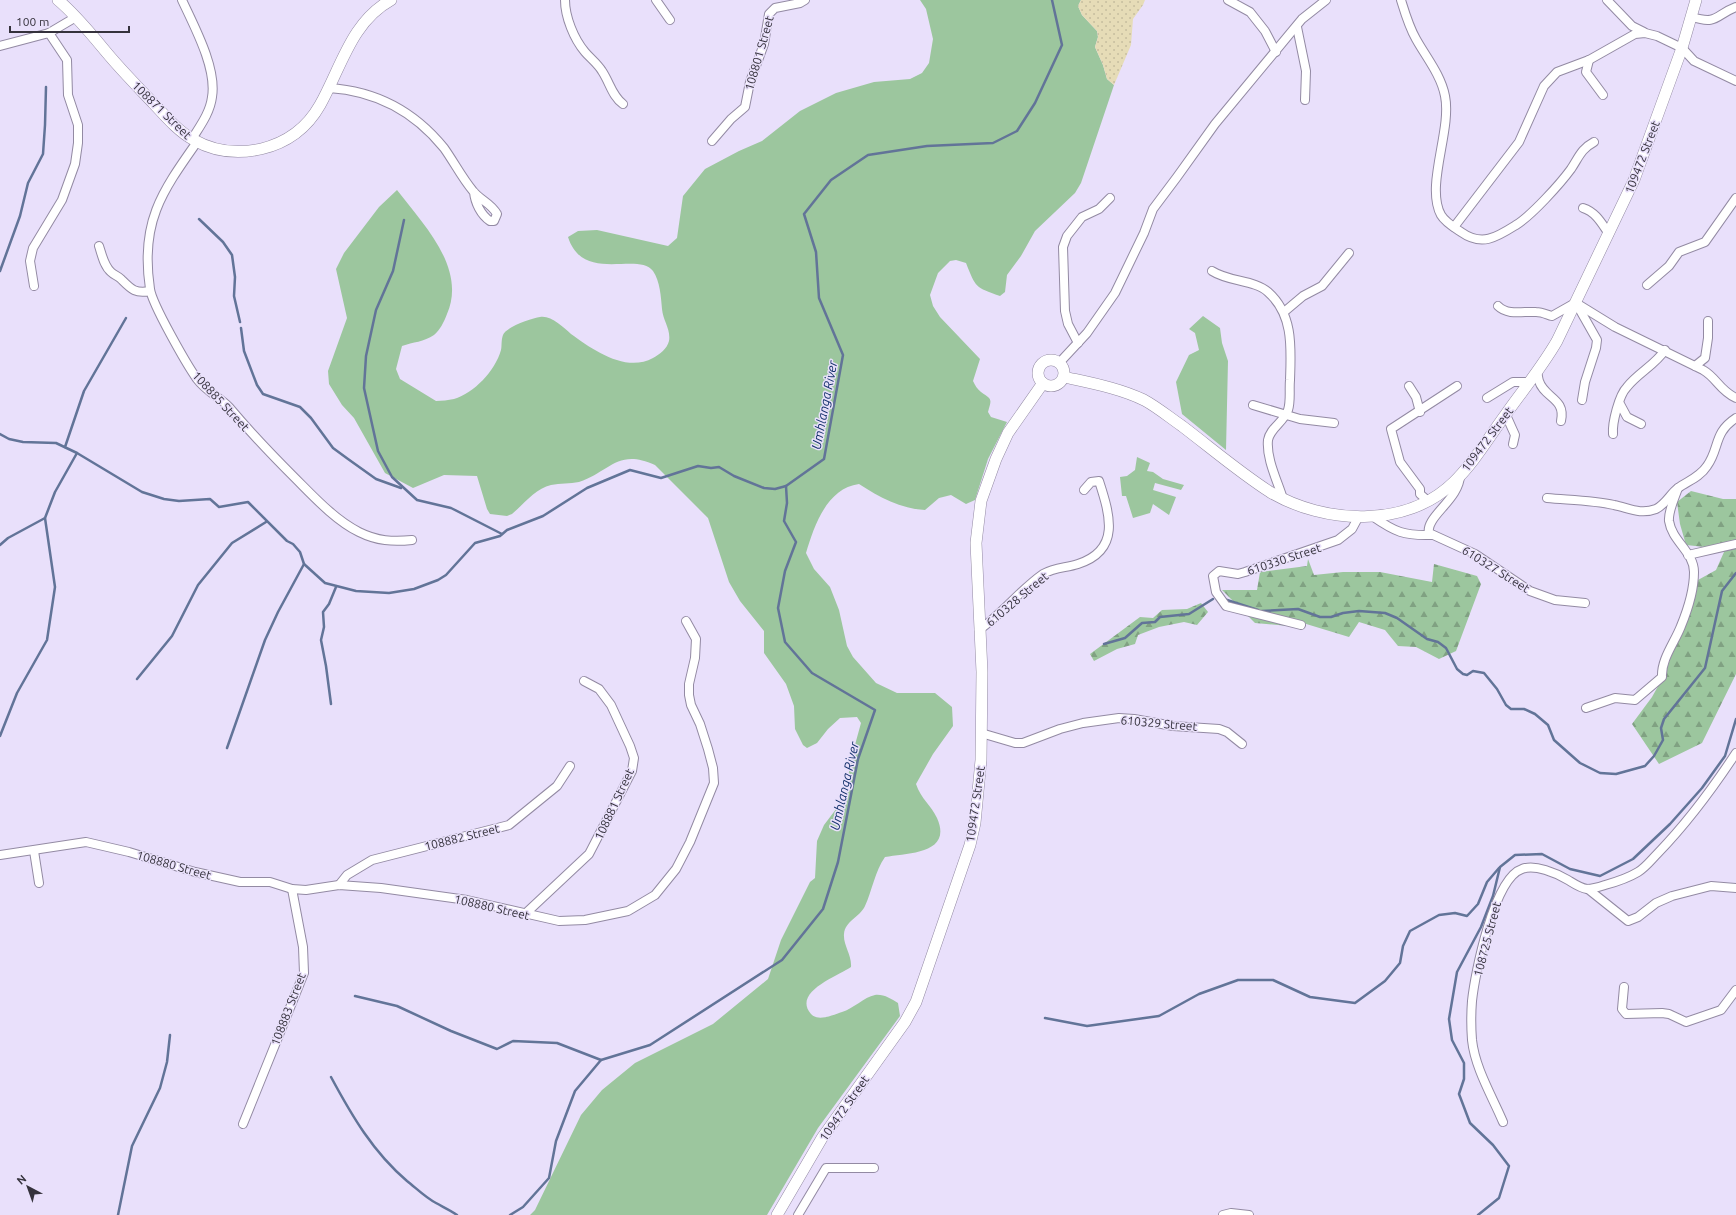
<svg xmlns="http://www.w3.org/2000/svg" width="1736" height="1215" font-family="Ubuntu,sans-serif">
<style>
.grass{fill:#9cc69e}
.forest{fill:url(#forest-firs)}
.sand{fill:url(#sand-dots)}
.lines{fill:none;stroke-linecap:round;stroke-linejoin:round}
.stream{stroke:#627498;stroke-width:2.5}
.street-casing{stroke:#938aa3;stroke-width:10}
.secondary-casing{stroke:#938aa3;stroke-width:12}
.street{stroke:#fff;stroke-width:8}
.secondary{stroke:#fff;stroke-width:11}
.labels{text-anchor:middle;dominant-baseline:central;stroke-width:3;stroke-linejoin:round;paint-order:stroke}
.street-label{font-size:12px;fill:#35323c;stroke:#e9e0fb}
.water-label{font-size:13px;font-style:italic;fill:#15326c;stroke:#e9e0fb}
</style>
<defs>
<pattern id="forest-firs" width="22" height="20" patternUnits="userSpaceOnUse"><rect width="22" height="20" fill="#9cc69e"/><path d="M5 1l3.5 6h-7zM16 11l3.5 6h-7z" fill="#80a182"/></pattern>
<pattern id="sand-dots" width="8" height="8" patternUnits="userSpaceOnUse"><rect width="8" height="8" fill="#e6dcb7"/><path d="M2 2h.1M6 6h.1" fill="none" stroke="#c6bd9e" stroke-width="1.8" stroke-linecap="round"/></pattern>
</defs>
<rect width="100%" height="100%" fill="#e9e0fb"/>
<g class="grass">
<path d="M920,0H1081L1078,6L1082,15L1097,31L1098,37L1095,47L1103,65L1107,79L1114,85L1081,183L1075,193L1035,231L1021,256L1007,275L1005,292L1000,296C975,287 976,288 966,263L956,260L950,261L938,273L930,295L933,306L940,317L980,359L973,381C975,385 977,389 981,392C992,400 992,398 988,412L991,417L1007,422L988,459L975,500L966,504L951,495L939,498L925,510C901,509 879,497 859,484C827,488 814,526 806,553L814,569L830,587L839,610L847,646L853,657L876,683L897,693H935L952,707L953,726L933,754L916,784C921,799 931,805 937,818C953,854 908,853 885,857C875,871 872,891 865,906C860,917 845,921 844,934C843,945 852,955 851,967C838,976 792,992 811,1014C818,1022 833,1015 842,1012C853,1009 864,997 875,995C884,994 891,999 898,1003L900,1016L818,1128L767,1215H530L535,1210L581,1115L602,1090L635,1063L713,1024L768,979L781,940L810,882L815,878L817,841L824,825L846,796L850,763L861,723L857,717L840,718L828,729L817,743L807,748L803,745L795,729L794,706L786,684L764,653V631L740,601L729,582L708,518L655,465C617,448 610,472 579,482C570,484 560,483 551,485C536,488 524,504 512,514L507,516L490,514L487,509L477,476L444,475L413,488L385,473L354,418L342,405L329,384L328,371L347,318L336,269L344,253L379,207L397,190C423,224 467,268 447,314C444,322 440,330 434,335C424,342 413,342 402,346L396,369L400,379L436,401C442,401 448,400 454,399C474,393 495,371 501,350C502,346 501,340 503,335C506,327 532,318 540,317C551,315 563,327 571,334C593,350 626,373 653,358C660,354 667,349 669,341C671,329 663,321 662,309C661,297 660,281 653,271C638,251 583,284 568,237L578,231L597,230L668,246L677,238L683,196L705,169L739,151L762,141L800,111L836,93L874,82L910,79L922,73L929,63L933,39L926,9Z"/>
<path d="M1203,316L1220,328L1222,343L1228,361L1226,450L1182,414L1176,382L1189,355L1199,350L1195,333L1189,329Z"/>
<path d="M1137,457L1150,463L1147,471L1153,472L1163,479L1184,485L1181,490L1155,483L1153,490L1176,497L1169,515L1153,504L1150,513L1133,518L1126,496H1122L1120,477L1127,476L1135,470Z"/>
</g>
<g class="forest">
<path d="M1691,491L1723,499H1736V674L1702,743L1659,764L1632,724L1652,697L1666,672L1673,649L1691,611L1698,580L1716,570L1724,552L1705,547L1686,545L1680,524L1677,502Z"/>
<path d="M1308,559L1314,575L1343,572H1380L1432,582L1434,564L1477,576L1481,584L1456,651L1439,659L1416,647L1398,646L1385,630L1359,622L1349,637L1303,623L1289,626L1255,623L1222,590H1257L1260,572L1307,566Z"/>
<path d="M1201,603L1208,612L1197,625L1184,622L1159,627L1138,635L1135,644L1117,649L1094,661L1090,654L1140,617L1153,618L1162,610L1187,609Z"/>
</g>
<path class="sand" d="M1081,0H1145L1143,5L1133,19L1131,45L1114,85L1107,79L1103,65L1095,47L1098,37L1097,31L1082,15L1078,6Z"/>
<g class="lines">
<g class="stream">
<path d="M199,219L223,242L232,255L235,277L234,296L240,322"/>
<path d="M404,220L393,271L376,310L366,356L364,388L378,451L392,477L417,500L451,508L502,534"/>
<path d="M0,271L20,216L28,183L43,154L45,125L46,87"/>
<path d="M241,328L244,351L257,385L263,394L300,407L311,418L333,448L348,459L376,479L401,488"/>
<path d="M0,434L9,439L23,442L56,443L77,453L142,492L164,499L179,501L210,499L219,507L248,502L287,541L293,544L300,552L304,564L325,583L356,591L389,593L414,589L438,580L446,575L475,543L500,536L507,530L543,516L587,488L630,470L661,478L698,466L711,468L719,467L734,476L764,488L775,489L786,486"/>
<path d="M65,447L84,391L126,318"/>
<path d="M0,545L8,538L45,518"/>
<path d="M1224,599L1258,610"/>
<path d="M1262,611L1298,609L1320,617H1331L1343,613L1359,611L1385,613L1397,618L1427,639L1438,642L1446,648L1457,669L1463,674L1467,675L1473,671L1484,673L1497,689L1506,705L1511,709H1524L1535,714L1548,725L1554,740L1580,763L1600,773L1616,774L1645,766L1654,756L1663,740L1661,728L1664,719L1705,668L1722,591L1736,573"/>
<path d="M1104,644L1125,638L1142,623L1155,622L1160,617L1189,614L1213,599"/>
<path d="M137,679L172,636L198,585L232,543L266,522"/>
<path d="M331,704L326,666L321,640L324,627L323,612L329,604L336,587"/>
<path d="M0,736L17,693L47,640L55,587L45,518L55,492L77,453"/>
<path d="M227,748L265,640L278,612L304,564"/>
<path d="M355,996L397,1006L451,1031L497,1049L513,1041L557,1043L601,1060"/>
<path d="M1045,1018L1087,1026L1159,1016L1199,994L1238,980H1273L1310,997L1355,1003L1385,981L1400,963L1403,946L1410,931L1439,915L1455,913L1467,916L1478,904L1487,882L1499,868"/>
<path d="M331,1077C352,1116 373,1152 407,1181C416,1188 426,1198 436,1203C443,1207 450,1210 457,1215"/>
<path d="M118,1215L132,1146L160,1088L167,1062L170,1035"/>
<path d="M510,1215L523,1207L549,1178L556,1141L575,1091L601,1060L650,1045L782,960L823,909L838,862L858,759L875,710L812,673L785,642L778,608L785,571L796,542L784,521L787,503L786,486L824,459L843,355L819,298L816,252L804,214L831,180L868,155L927,146L993,143L1017,131L1035,103L1062,45L1052,0"/>
<path d="M1478,1215L1499,1198L1509,1166L1493,1145L1470,1123L1459,1094L1464,1079V1063L1452,1040L1449,1019L1457,972L1481,927L1493,896L1500,867L1515,855L1542,854L1570,869L1600,876L1633,859L1670,824L1702,788L1725,756L1736,719"/>
</g>
<defs>
<g id="street">
<path d="M182,0C194,26 217,68 212,97C210,113 200,126 192,139"/>
<path d="M565,0C565,17 574,39 585,52C590,58 597,63 602,71C610,83 612,96 623,104"/>
<path d="M656,0L670,20"/>
<path d="M1228,0L1250,12L1265,31L1276,52"/>
<path d="M1401,0C1405,13 1409,27 1416,39C1426,57 1441,75 1445,96C1452,130 1425,186 1441,215C1445,222 1455,228 1461,232C1482,247 1497,237 1516,225C1532,215 1560,184 1571,169C1579,157 1581,149 1594,142"/>
<path d="M1607,0L1632,26L1644,32"/>
<path d="M1692,17C1718,25 1715,15 1736,7"/>
<path d="M1297,27L1306,71L1305,100"/>
<path d="M49,33L76,17"/>
<path d="M0,46L49,33L67,60L68,95L78,125V143L75,164L62,200L33,248L30,261L34,286"/>
<path d="M1589,60L1586,72L1603,95"/>
<path d="M329,88C377,91 414,111 444,148C454,162 462,178 473,191C480,200 491,203 497,214L494,221H490C481,215 475,203 474,192"/>
<path d="M712,141L731,119L745,107L750,82L764,44L769,14L775,8L800,3L805,0"/>
<path d="M197,142C161,193 140,223 150,289C152,304 187,365 197,379C206,391 219,397 229,407C250,432 272,455 295,478C314,497 335,520 359,532C377,541 393,542 412,540"/>
<path d="M1583,208C1596,212 1602,224 1609,234"/>
<path d="M1454,227L1519,142L1544,86L1557,72L1589,60L1635,34L1645,33L1657,36L1682,48L1694,61L1736,81"/>
<path d="M99,246C102,255 104,266 111,272C114,275 118,276 121,279C131,289 135,294 150,291"/>
<path d="M1212,271C1229,282 1255,280 1268,292C1294,315 1291,349 1290,380C1289,390 1291,401 1288,410C1284,422 1270,428 1268,440C1266,459 1278,482 1283,499"/>
<path d="M1647,285L1669,266L1679,252L1705,242L1736,198"/>
<path d="M1576,303L1615,327L1703,370C1717,378 1719,390 1736,398"/>
<path d="M1576,303L1597,340L1596,348L1585,382L1582,400"/>
<path d="M1498,306C1508,316 1524,311 1536,312C1542,312 1548,315 1552,316L1575,303"/>
<path d="M1284,312L1303,296L1322,286L1349,253"/>
<path d="M1078,343L1068,324L1065,311L1063,247L1067,236L1082,217L1099,209L1110,198"/>
<path d="M1060,362L1087,333L1115,293L1144,233L1153,209L1177,177L1215,124L1302,19L1326,0"/>
<path d="M1695,366L1705,358L1708,338V321"/>
<path d="M1537,372C1538,375 1538,378 1539,381C1544,398 1566,398 1561,421"/>
<path d="M1409,386L1416,397L1420,412"/>
<path d="M1487,398L1513,382H1530"/>
<path d="M1620,404L1627,417L1641,424"/>
<path d="M1253,405L1300,419L1334,423"/>
<path d="M1506,415L1515,435L1513,444"/>
<path d="M1613,434C1612,423 1619,395 1627,387C1638,373 1655,365 1665,350"/>
<path d="M1460,475C1460,499 1425,517 1429,533L1475,554L1530,591L1555,600L1585,603"/>
<path d="M1547,498C1569,500 1593,500 1614,505C1629,508 1640,515 1656,509C1666,504 1670,494 1678,488C1688,481 1700,477 1707,466C1720,448 1713,433 1736,418"/>
<path d="M1428,501L1420,494V489L1400,462L1391,429L1457,386"/>
<path d="M1372,516C1395,532 1404,536 1432,535"/>
<path d="M1688,555L1736,544"/>
<path d="M1301,625L1226,606L1216,592L1213,576L1219,571L1238,574L1245,572L1338,540L1352,529L1359,516"/>
<path d="M979,630C1002,614 1020,590 1043,574C1055,567 1066,568 1078,564C1121,550 1110,515 1099,481L1091,482L1084,490"/>
<path d="M1586,708L1615,698L1635,700L1662,677C1661,659 1675,642 1681,626C1688,609 1694,590 1694,572C1694,552 1672,541 1669,521C1668,511 1675,497 1678,488"/>
<path d="M981,733L1015,743H1023L1060,729L1083,723L1119,718L1134,719L1173,726L1219,729L1227,732L1242,744"/>
<path d="M34,851L39,883"/>
<path d="M0,855L86,842L129,852L195,872L240,882H270L292,889L306,890L339,885L381,888L467,900L559,921L585,920L628,911L655,895L676,869L690,842L714,783L713,768L708,749L700,724L691,705L689,695V684L695,658L696,639L686,621"/>
<path d="M339,885L347,875L372,860L509,825L557,786L570,766"/>
<path d="M1588,889L1628,921L1638,917L1656,903L1672,896L1711,886L1736,888"/>
<path d="M525,914L589,854L632,771L634,758L630,746L611,705L599,689L584,681"/>
<path d="M1624,987L1622,1009L1626,1014L1662,1013L1669,1014L1686,1022L1721,1010L1736,990"/>
<path d="M1503,1122C1492,1096 1475,1068 1472,1040C1471,1027 1471,1014 1472,1001C1475,973 1494,878 1522,869C1535,864 1556,873 1568,880C1573,883 1580,888 1587,889C1592,889 1599,887 1605,885C1616,882 1628,878 1638,872C1646,867 1651,860 1658,853C1687,823 1713,788 1736,753"/>
<path d="M243,1124L304,973L303,947L292,889"/>
<path d="M798,1215L826,1168H874"/>
<path d="M1223,1215L1231,1213L1249,1215"/>
</g>
<g id="secondary">
<path d="M58,0C76,15 92,35 107,53C122,71 138,87 154,104C166,117 179,132 194,140C215,152 238,154 261,149C286,143 307,128 320,105C341,68 351,22 391,0"/>
<circle cx="1051" cy="373" r="13"/>
<path d="M1064,377C1091,383 1119,388 1144,400C1157,407 1169,417 1182,426C1211,448 1239,472 1270,492C1324,524 1406,529 1454,482C1474,463 1489,437 1506,414C1523,390 1542,367 1557,341L1634,180L1682,48L1696,0"/>
<path d="M777,1215L822,1138L905,1022L916,1002L970,845L975,823L981,760L982,672L976,543L981,501L996,459L1008,433L1043,383"/>
</g>
</defs>
<use href="#street" class="street-casing"/>
<use href="#secondary" class="secondary-casing"/>
<use href="#street" class="street"/>
<use href="#secondary" class="secondary"/>
</g>
<g class="labels">
<g class="street-label">
<text transform="translate(759 53) rotate(-74)">108801 Street</text>
<text transform="translate(162 110) rotate(44)">108871 Street</text>
<text transform="translate(1642 157) rotate(-69)">109472 Street</text>
<text transform="translate(221 401) rotate(47)">108885 Street</text>
<text transform="translate(1487 439) rotate(-53)">109472 Street</text>
<text transform="translate(1284 559) rotate(-18)">610330 Street</text>
<text transform="translate(1496 569) rotate(32)">610327 Street</text>
<text transform="translate(1017 599) rotate(-40)">610328 Street</text>
<text transform="translate(1159 723) rotate(5)">610329 Street</text>
<text transform="translate(614 804) rotate(-65)">108881 Street</text>
<text transform="translate(975 804) rotate(-82)">109472 Street</text>
<text transform="translate(462 837) rotate(-14)">108882 Street</text>
<text transform="translate(174 865) rotate(16)">108880 Street</text>
<text transform="translate(492 907) rotate(13)">108880 Street</text>
<text transform="translate(1487 939) rotate(-75)">108725 Street</text>
<text transform="translate(288 1009) rotate(-69)">108883 Street</text>
<text transform="translate(844 1108) rotate(-55)">109472 Street</text>
</g>
<g class="water-label">
<text transform="translate(824 405) rotate(-79)">Umhlanga River</text>
<text transform="translate(844 786) rotate(-77)">Umhlanga River</text>
</g>
</g>
<g transform="translate(28 1187) rotate(319)" stroke="#e9e0fb" stroke-width="3" paint-order="stroke">
<path d="M0-3L7 15L0 10L-7 15Z" fill="#35323c"/>
<text y="-6" font-size="11" font-weight="bold" text-anchor="middle" fill="#35323c">N</text>
</g>
<path d="M10 26v6h119v-6" fill="none" stroke="#35323c" stroke-width="2"/>
<text x="16" y="26" font-size="12" fill="#35323c" stroke="#e9e0fb" stroke-width="3" paint-order="stroke">100 m</text>
</svg>
